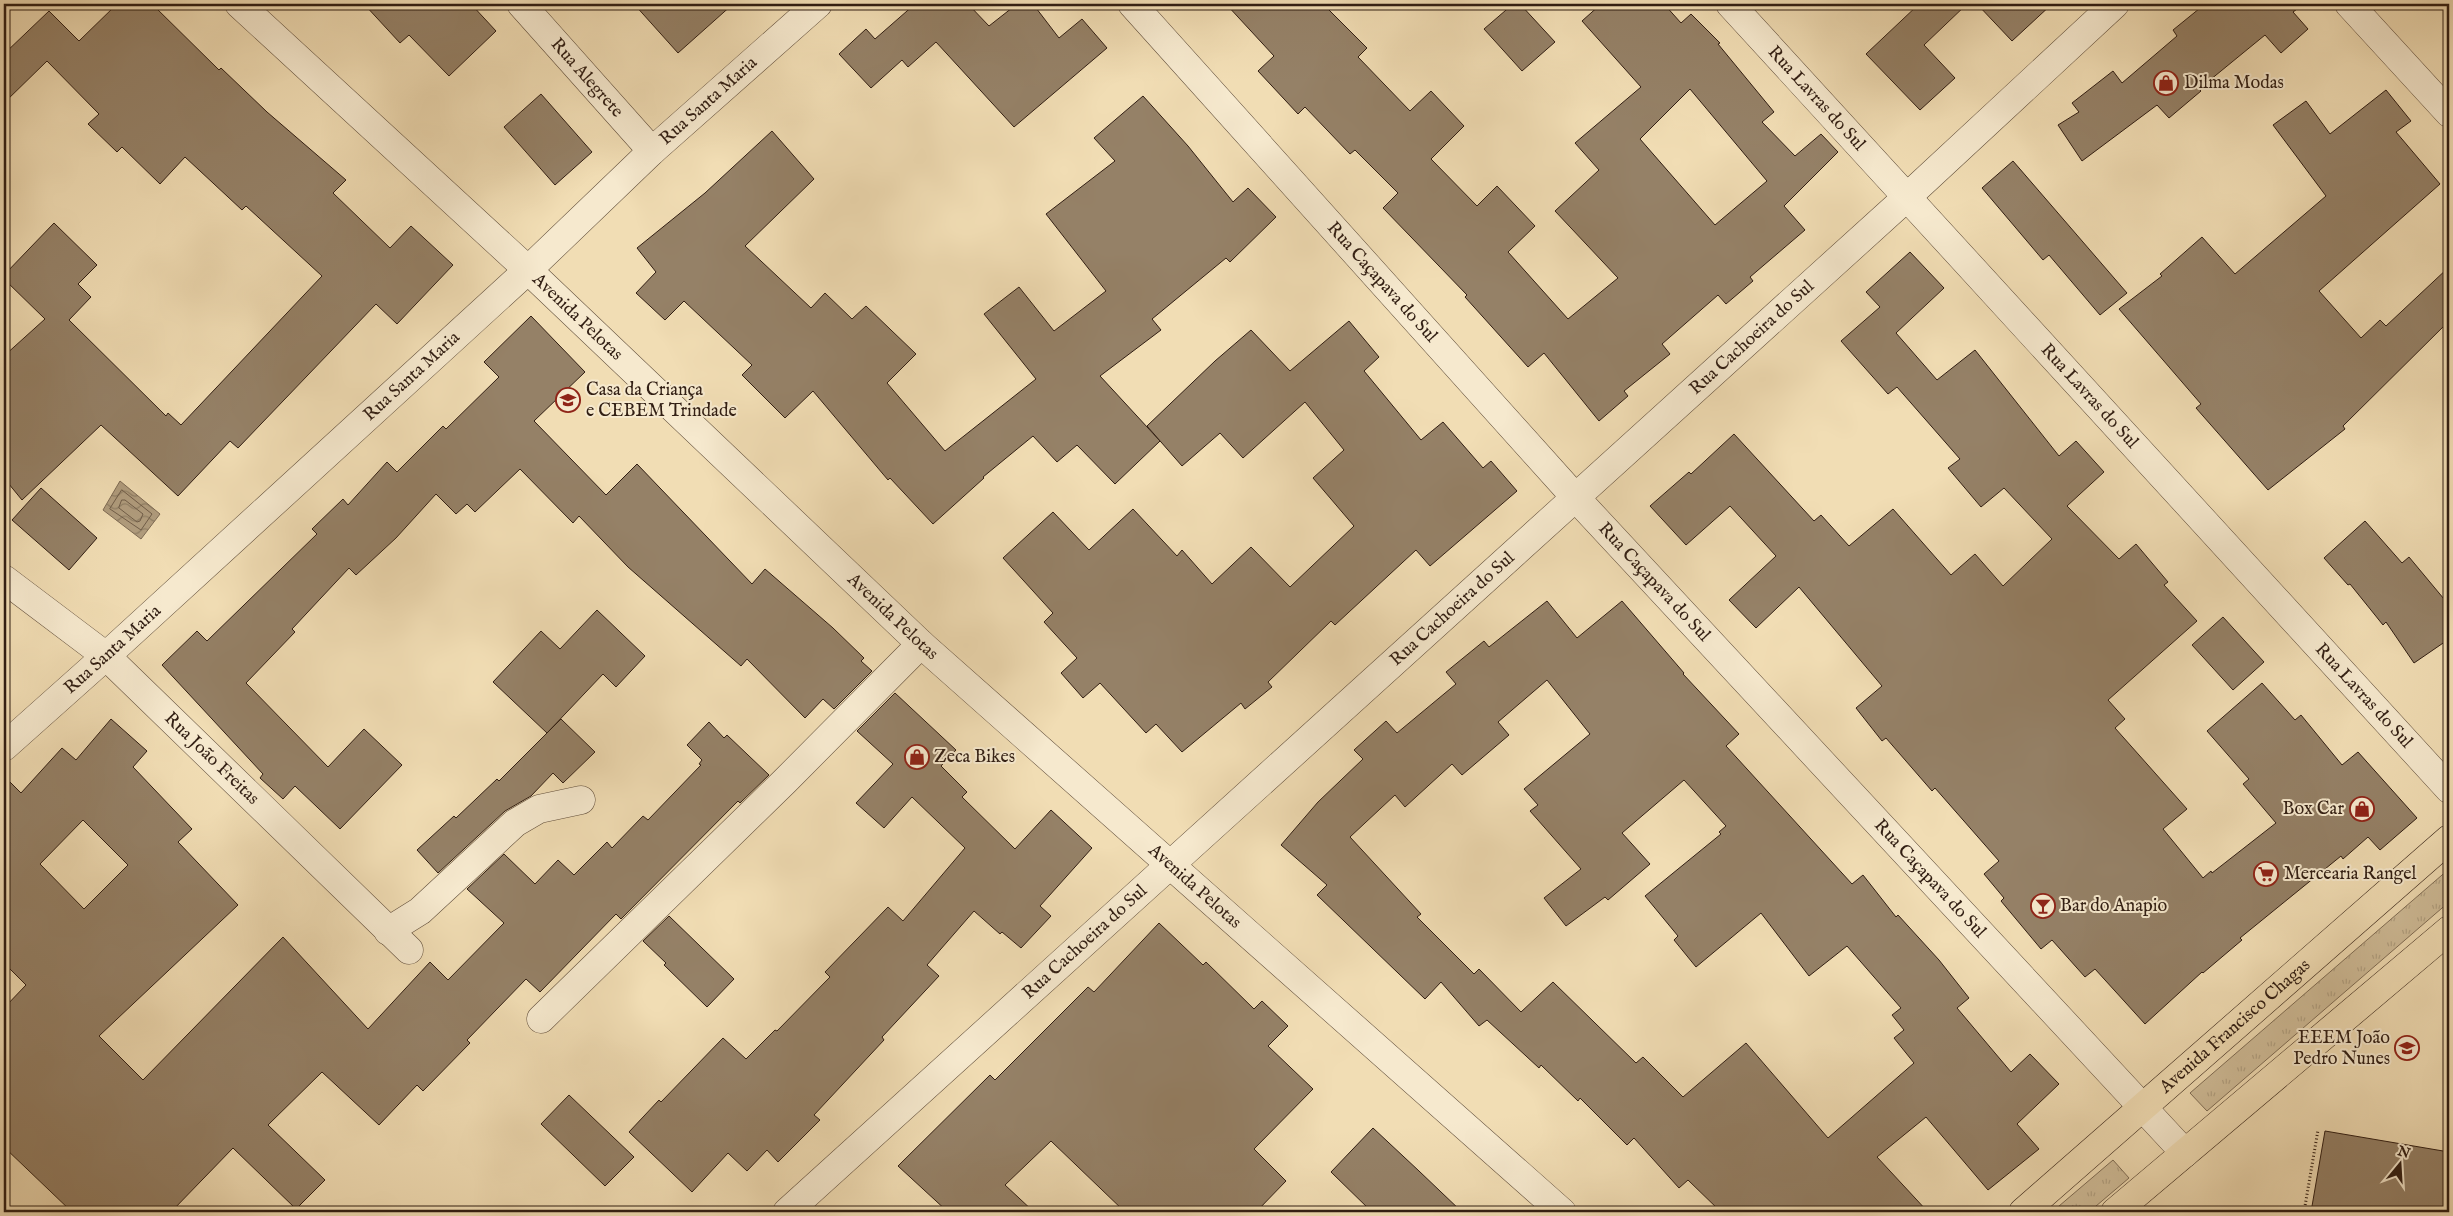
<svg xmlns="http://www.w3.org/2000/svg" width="2453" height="1216" font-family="'IM FELL English',serif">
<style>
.grass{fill:url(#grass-tufts);stroke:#806e56}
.water{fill:url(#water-waves);stroke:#7d6a53}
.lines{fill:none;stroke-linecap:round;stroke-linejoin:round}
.shore{stroke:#705d48;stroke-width:1}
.building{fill:#958167;stroke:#311e13;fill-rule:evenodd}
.minor-casing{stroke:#614e3b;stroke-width:29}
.major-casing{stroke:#311e13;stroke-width:29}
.path{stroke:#311e13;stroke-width:3;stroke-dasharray:1 2.5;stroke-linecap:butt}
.minor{stroke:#f6e9ce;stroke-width:28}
.major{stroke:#f1ddb4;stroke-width:28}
.labels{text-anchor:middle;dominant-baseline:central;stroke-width:4;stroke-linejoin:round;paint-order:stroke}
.street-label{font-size:18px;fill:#311e13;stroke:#f6e9ce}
.poi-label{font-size:18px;fill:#311e13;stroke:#f6e9ce;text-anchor:start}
</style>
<defs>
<pattern id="grass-tufts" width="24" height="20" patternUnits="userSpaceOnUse" patternTransform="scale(1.25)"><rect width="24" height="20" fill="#d0bd99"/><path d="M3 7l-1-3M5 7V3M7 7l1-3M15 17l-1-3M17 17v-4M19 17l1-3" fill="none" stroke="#b3a283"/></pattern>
<pattern id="water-waves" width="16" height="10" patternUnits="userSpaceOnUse" patternTransform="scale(1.25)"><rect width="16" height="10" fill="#b09c7d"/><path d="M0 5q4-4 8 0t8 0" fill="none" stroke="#907f65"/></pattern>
</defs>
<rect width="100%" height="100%" fill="#f1ddb4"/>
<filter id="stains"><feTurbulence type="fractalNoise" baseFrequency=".004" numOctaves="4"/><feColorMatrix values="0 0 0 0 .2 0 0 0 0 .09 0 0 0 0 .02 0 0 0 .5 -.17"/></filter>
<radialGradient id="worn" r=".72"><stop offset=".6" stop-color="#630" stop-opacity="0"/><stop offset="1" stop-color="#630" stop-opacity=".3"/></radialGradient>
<g class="grass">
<path d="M2449,869V902L2207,1111L2190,1093Z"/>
<path d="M2113,1160L2129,1178L2089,1212H2052Z"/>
</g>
<path class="water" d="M120,481L160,514L141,539L103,510Z"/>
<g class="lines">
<g class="shore">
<path d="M122,490L152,514L141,530L110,509Z"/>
<path d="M122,500H125L143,514L140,521L137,522L119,508Z"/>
</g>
</g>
<g class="building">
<path d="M117,4H152L219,70L221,68L267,112L346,180L333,193L390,248L411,226L453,265L397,324L376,304L238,448L230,441L178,496L101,425L22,500L4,478V356L45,319L4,279V275L54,223L97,265L78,284L91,297L69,320L166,416L168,413L181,425L322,276L246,206L242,210L185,157L160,184L122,147L117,152L88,124L99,114L47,61L4,103V54L49,11L79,41Z"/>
<path d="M364,4H471L496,31L449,76L409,35L400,43Z"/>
<path d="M634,4H733L678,53Z"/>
<path d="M915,4H968L989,26L1017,4H1033L1059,38L1082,19L1107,48L1014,127L936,42L908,67L902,60L871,88L839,54L866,29L875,39Z"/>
<path d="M1226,4H1323L1367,48L1358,57L1410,111L1431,91L1464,126L1431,159L1477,206L1497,186L1535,226L1508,252L1568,319L1618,278L1555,211L1599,170L1575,143L1641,87L1582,21L1601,4H1664L1681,23L1691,14L1720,43L1718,44L1774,112L1762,122L1795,156L1821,134L1838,152L1784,206L1805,230L1750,277L1753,281L1726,304L1718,295L1662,344L1670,354L1624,391L1628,396L1599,421L1544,353L1528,367L1465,297L1467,295L1383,208L1398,193L1355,150L1350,154L1305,107L1298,114L1258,71L1274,56ZM1690,89L1767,181L1715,225L1640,139Z"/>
<path d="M1513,4H1520L1555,42L1522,71L1484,29Z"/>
<path d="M1919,4H1967L1924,45L1955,78L1920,110L1866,54Z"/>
<path d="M1977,4H2052L2012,41Z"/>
<path d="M2205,4H2304L2293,12L2308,29L2281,53L2265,35L2199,89L2201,91L2169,118L2157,105L2082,161L2058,125L2079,112L2072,103L2113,71L2122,83L2177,36L2173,30Z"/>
<path d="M2386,90L2411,121L2396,132L2440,184L2319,291L2361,338L2380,320L2386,326L2449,267V321L2343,426L2345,429L2268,490L2196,408L2201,404L2119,309L2162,276L2160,274L2202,237L2235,274L2326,196L2273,125L2306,101L2330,134Z"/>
<path d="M541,94L592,152L555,185L504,127Z"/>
<path d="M1143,96L1188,146L1233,202L1248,188L1276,217L1230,262L1226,258L1152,319L1161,330L1100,376L1160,441L1115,484L1077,445L1057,462L1033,436L983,477L984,478L933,524L890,478L888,480L813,391L785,418L742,375L752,365L684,301L665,320L636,293L656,272L637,248L705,193L772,131L814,179L745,246L811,308L825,293L852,319L866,306L916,354L887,383L945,451L1036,379L984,314L1019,287L1054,331L1106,291L1046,214L1115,161L1094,138Z"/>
<path d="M2013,161L2127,293L2100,315L2049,255L2043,260L1982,188Z"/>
<path d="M1910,252L1944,288L1896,333L1937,380L1975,350L2059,456L2076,441L2104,472L2067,506L2119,559L2136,544L2168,582L2164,585L2197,621L2108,700L2125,719L2115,728L2187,809L2163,829L2203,878L2211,871L2212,873L2276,823L2243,784L2249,779L2207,731L2262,683L2295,720L2301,715L2342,765L2358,752L2417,818L2380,850L2368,837L2343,859L2341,856L2240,938L2242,940L2203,973L2202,972L2145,1024L2095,969L2085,977L2052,940L2041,949L2001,901L2004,898L1984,874L1999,861L1935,788L1932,791L1886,738L1882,741L1856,708L1882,686L1799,587L1756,628L1729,600L1776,556L1730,506L1686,545L1650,506L1689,472L1691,474L1734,434L1814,521L1821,515L1849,546L1893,509L1951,575L1975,554L2003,586L2052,539L2004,488L1981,507L1948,468L1960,459L1897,387L1888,394L1841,341L1880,307L1866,292Z"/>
<path d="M531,316L585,372L534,421L606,495L637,464L752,584L765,569L833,628L864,658L861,661L872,671L834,709L823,699L805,718L747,659L741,666L628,567L579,516L573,523L520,469L475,512L467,504L456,514L436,494L396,538L356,575L349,568L292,629L295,632L246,683L328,767L364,729L402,765L340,829L295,786L283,799L260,778L263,774L162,665L197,631L207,641L317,534L312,529L343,499L348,505L387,462L397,472L443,426L446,429L499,377L484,362Z"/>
<path d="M1349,321L1379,357L1364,371L1421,440L1443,422L1483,468L1491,461L1517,491L1430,566L1416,550L1335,625L1331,621L1268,682L1272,687L1245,709L1241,703L1182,752L1156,724L1146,733L1100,683L1083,698L1061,673L1077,658L1044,622L1053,613L1003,558L1053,512L1089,550L1133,509L1177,556L1182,550L1212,584L1251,547L1290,587L1354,526L1313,478L1344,450L1305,402L1243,458L1220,433L1182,466L1147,426L1215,361L1251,330L1290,371Z"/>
<path d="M41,488L97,538L69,570L12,520Z"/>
<path d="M2365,521L2402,563L2409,557L2449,605V639L2414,663L2386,622L2383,625L2350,584L2348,585L2324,558Z"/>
<path d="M1547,601L1577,638L1622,601L1684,673L1683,674L1739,734L1726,746L1852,884L1863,875L1896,917L1898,915L1939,960L1969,998L1957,1008L2011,1072L2030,1054L2059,1084L2017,1124L2039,1149L1988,1190L1926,1117L1877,1157L1928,1212H1721L1688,1180L1679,1188L1634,1138L1627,1145L1580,1098L1578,1101L1541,1065L1539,1068L1487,1020L1479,1026L1441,982L1425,999L1317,895L1327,885L1281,845L1318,802L1363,759L1354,750L1386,721L1397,733L1456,684L1446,672L1484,641L1489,647ZM1547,680L1590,734L1524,789L1538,805L1530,811L1581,869L1544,898L1566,926L1605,897L1608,900L1650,864L1622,833L1684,780L1726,826L1719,832L1721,834L1645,896L1678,936L1674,940L1696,967L1761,913L1809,976L1847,946L1901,1008L1892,1015L1904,1030L1894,1038L1914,1063L1828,1138L1746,1043L1683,1097L1643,1057L1636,1063L1553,982L1521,1012L1479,969L1474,974L1417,917L1421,914L1350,837L1395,795L1405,807L1452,764L1462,775L1509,735L1498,722Z"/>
<path d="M597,610L645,656L616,687L603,674L547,733L561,719L595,752L563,783L553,773L531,796L505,811L438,873L417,850L454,816L456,818L497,779L499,781L547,733L493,682L541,631L560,649Z"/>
<path d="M2223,617L2264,662L2233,690L2192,645Z"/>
<path d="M895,693L956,750L941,766L967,792L962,797L1015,849L1051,810L1092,848L1040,906L1051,916L1021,948L1002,932L1000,934L974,911L927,965L939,976L882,1037L884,1040L814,1115L820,1120L778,1162L767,1150L747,1171L728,1153L692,1192L629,1132L659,1100L661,1102L723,1038L746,1059L775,1030L777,1031L830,977L825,972L888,907L903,921L965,848L912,797L884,828L856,803L893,764L857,731Z"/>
<path d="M111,719L147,751L133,767L192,829L178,842L238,905L99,1036L143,1080L283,937L368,1029L430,962L448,980L504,923L467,889L504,854L535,884L558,860L574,875L607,842L612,848L643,816L648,820L701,765L699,764L702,760L687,745L709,722L724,738L727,735L769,775L740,803L738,801L621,919L616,914L540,992L526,979L467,1040L470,1043L423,1091L417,1085L379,1125L322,1072L268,1125L325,1180L296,1209L233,1148L171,1212H72L4,1147V1008L26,985L4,963V776L21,793L62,748L76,760ZM83,820L128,865L84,909L40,864Z"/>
<path d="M669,916L734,979L707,1007L664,965L666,963L643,941Z"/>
<path d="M1159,923L1203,965L1206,962L1254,1009L1262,1001L1288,1026L1268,1046L1313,1089L1254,1149L1286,1181L1256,1212H1125L1051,1141L1005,1185L1034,1212H948L898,1166L990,1075L995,1080L1088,987L1094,992Z"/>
<path d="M569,1095L634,1157L605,1186L541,1124Z"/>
<path d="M1373,1128L1419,1171L1462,1212H1372L1331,1172Z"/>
<path d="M2325,1131L2449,1152V1212H2311Z"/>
</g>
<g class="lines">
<defs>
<g id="minor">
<path id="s1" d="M239,4L528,270L921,644L1562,1212"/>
<path id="s2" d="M521,4L652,151"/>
<path id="s3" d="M1132,4L1575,497L2185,1153"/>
<path id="s4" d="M1730,4L2449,789"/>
<path d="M2349,4L2449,113"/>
<path id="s5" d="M4,579L106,656L409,950"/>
<path id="s6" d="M4,747L106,656L528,270L652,151L818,4"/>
<path d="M388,931L420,911L515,823L539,809L581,800"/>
<path d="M541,1019L785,781L921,644"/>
<path id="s7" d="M787,1212L1906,198L2115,4"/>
</g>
<g id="major">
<path id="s8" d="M2023,1212L2449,839"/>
<path d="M2115,1212L2449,930"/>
</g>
</defs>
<use href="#minor" class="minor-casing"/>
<use href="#major" class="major-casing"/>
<path class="path" d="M2304,1212L2318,1130"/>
<use href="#minor" class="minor"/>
<use href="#major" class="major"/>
</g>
<defs>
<symbol id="shop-ring" viewBox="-11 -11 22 22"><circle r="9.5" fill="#f6e9ce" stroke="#8f2418" stroke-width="1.5"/><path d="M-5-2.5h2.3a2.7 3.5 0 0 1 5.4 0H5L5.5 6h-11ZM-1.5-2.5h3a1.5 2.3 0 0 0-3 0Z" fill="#8f2418"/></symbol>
<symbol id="school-ring" viewBox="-11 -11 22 22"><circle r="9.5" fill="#f6e9ce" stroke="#8f2418" stroke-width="1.5"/><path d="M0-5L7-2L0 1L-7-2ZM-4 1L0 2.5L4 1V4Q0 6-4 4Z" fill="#8f2418"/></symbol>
<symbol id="supermarket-ring" viewBox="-11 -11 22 22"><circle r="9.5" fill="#f6e9ce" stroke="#8f2418" stroke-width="1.5"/><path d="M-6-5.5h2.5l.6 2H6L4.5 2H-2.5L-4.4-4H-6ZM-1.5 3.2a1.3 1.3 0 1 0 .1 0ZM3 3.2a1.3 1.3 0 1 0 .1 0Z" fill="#8f2418"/></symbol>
<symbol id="bar-ring" viewBox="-11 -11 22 22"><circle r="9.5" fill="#f6e9ce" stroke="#8f2418" stroke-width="1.5"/><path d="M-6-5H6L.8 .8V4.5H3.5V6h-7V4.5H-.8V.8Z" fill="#8f2418"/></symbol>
</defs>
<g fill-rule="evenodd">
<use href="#shop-ring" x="2152" y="69" width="28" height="28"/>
<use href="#school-ring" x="554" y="386" width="28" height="28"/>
<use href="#shop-ring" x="903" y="743" width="28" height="28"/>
<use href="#shop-ring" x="2348" y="795" width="28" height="28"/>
<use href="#supermarket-ring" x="2252" y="860" width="28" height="28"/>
<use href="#bar-ring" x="2029" y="892" width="28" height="28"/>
<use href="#school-ring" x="2393" y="1034" width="28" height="28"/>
</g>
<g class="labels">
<g class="street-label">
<text stroke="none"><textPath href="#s2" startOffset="99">Rua Alegrete</textPath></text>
<text stroke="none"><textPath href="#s4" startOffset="128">Rua Lavras do Sul</textPath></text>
<text stroke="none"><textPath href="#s6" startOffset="956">Rua Santa Maria</textPath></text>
<text stroke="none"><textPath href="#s3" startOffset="374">Rua Caçapava do Sul</textPath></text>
<text stroke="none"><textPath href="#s1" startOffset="461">Avenida Pelotas</textPath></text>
<text stroke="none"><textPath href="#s7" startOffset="1302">Rua Cachoeira do Sul</textPath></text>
<text stroke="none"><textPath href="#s6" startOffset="551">Rua Santa Maria</textPath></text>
<text stroke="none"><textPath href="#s4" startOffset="532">Rua Lavras do Sul</textPath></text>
<text stroke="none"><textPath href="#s3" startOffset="779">Rua Caçapava do Sul</textPath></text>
<text stroke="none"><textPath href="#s7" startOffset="898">Rua Cachoeira do Sul</textPath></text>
<text stroke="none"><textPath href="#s1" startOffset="896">Avenida Pelotas</textPath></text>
<text stroke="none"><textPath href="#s6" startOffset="146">Rua Santa Maria</textPath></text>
<text stroke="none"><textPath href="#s4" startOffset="938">Rua Lavras do Sul</textPath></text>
<text stroke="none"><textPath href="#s5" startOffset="275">Rua João Freitas</textPath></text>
<text stroke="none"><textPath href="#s3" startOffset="1184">Rua Caçapava do Sul</textPath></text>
<text stroke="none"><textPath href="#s1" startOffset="1301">Avenida Pelotas</textPath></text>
<text stroke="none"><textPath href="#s7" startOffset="402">Rua Cachoeira do Sul</textPath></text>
<text stroke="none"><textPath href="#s8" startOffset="282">Avenida Francisco Chagas</textPath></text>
</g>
<g class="poi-label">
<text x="2184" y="83">Dilma Modas</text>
<text x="586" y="390">Casa da Criança<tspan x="586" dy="21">e CEBEM Trindade</tspan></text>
<text x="934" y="757">Zeca Bikes</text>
<text x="2344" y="809" text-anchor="end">Box Car</text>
<text x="2284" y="874">Mercearia Rangel</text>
<text x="2060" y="906">Bar do Anapio</text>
<text x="2390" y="1038" text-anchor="end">EEEM João<tspan x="2390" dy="21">Pedro Nunes</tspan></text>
</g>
</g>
<rect width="2453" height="1216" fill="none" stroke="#f1ddb4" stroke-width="20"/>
<rect x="5" y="5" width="2443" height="1206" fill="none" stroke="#311e13" stroke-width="2.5"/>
<rect x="10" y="10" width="2433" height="1196" fill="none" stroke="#311e13"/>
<g transform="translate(2400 1164) rotate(18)" stroke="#f6e9ce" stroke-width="4" paint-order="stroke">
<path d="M0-4L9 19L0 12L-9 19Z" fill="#311e13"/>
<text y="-8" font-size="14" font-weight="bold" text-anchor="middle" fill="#311e13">N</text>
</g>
<rect width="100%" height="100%" filter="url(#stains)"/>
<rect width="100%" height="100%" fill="url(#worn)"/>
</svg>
